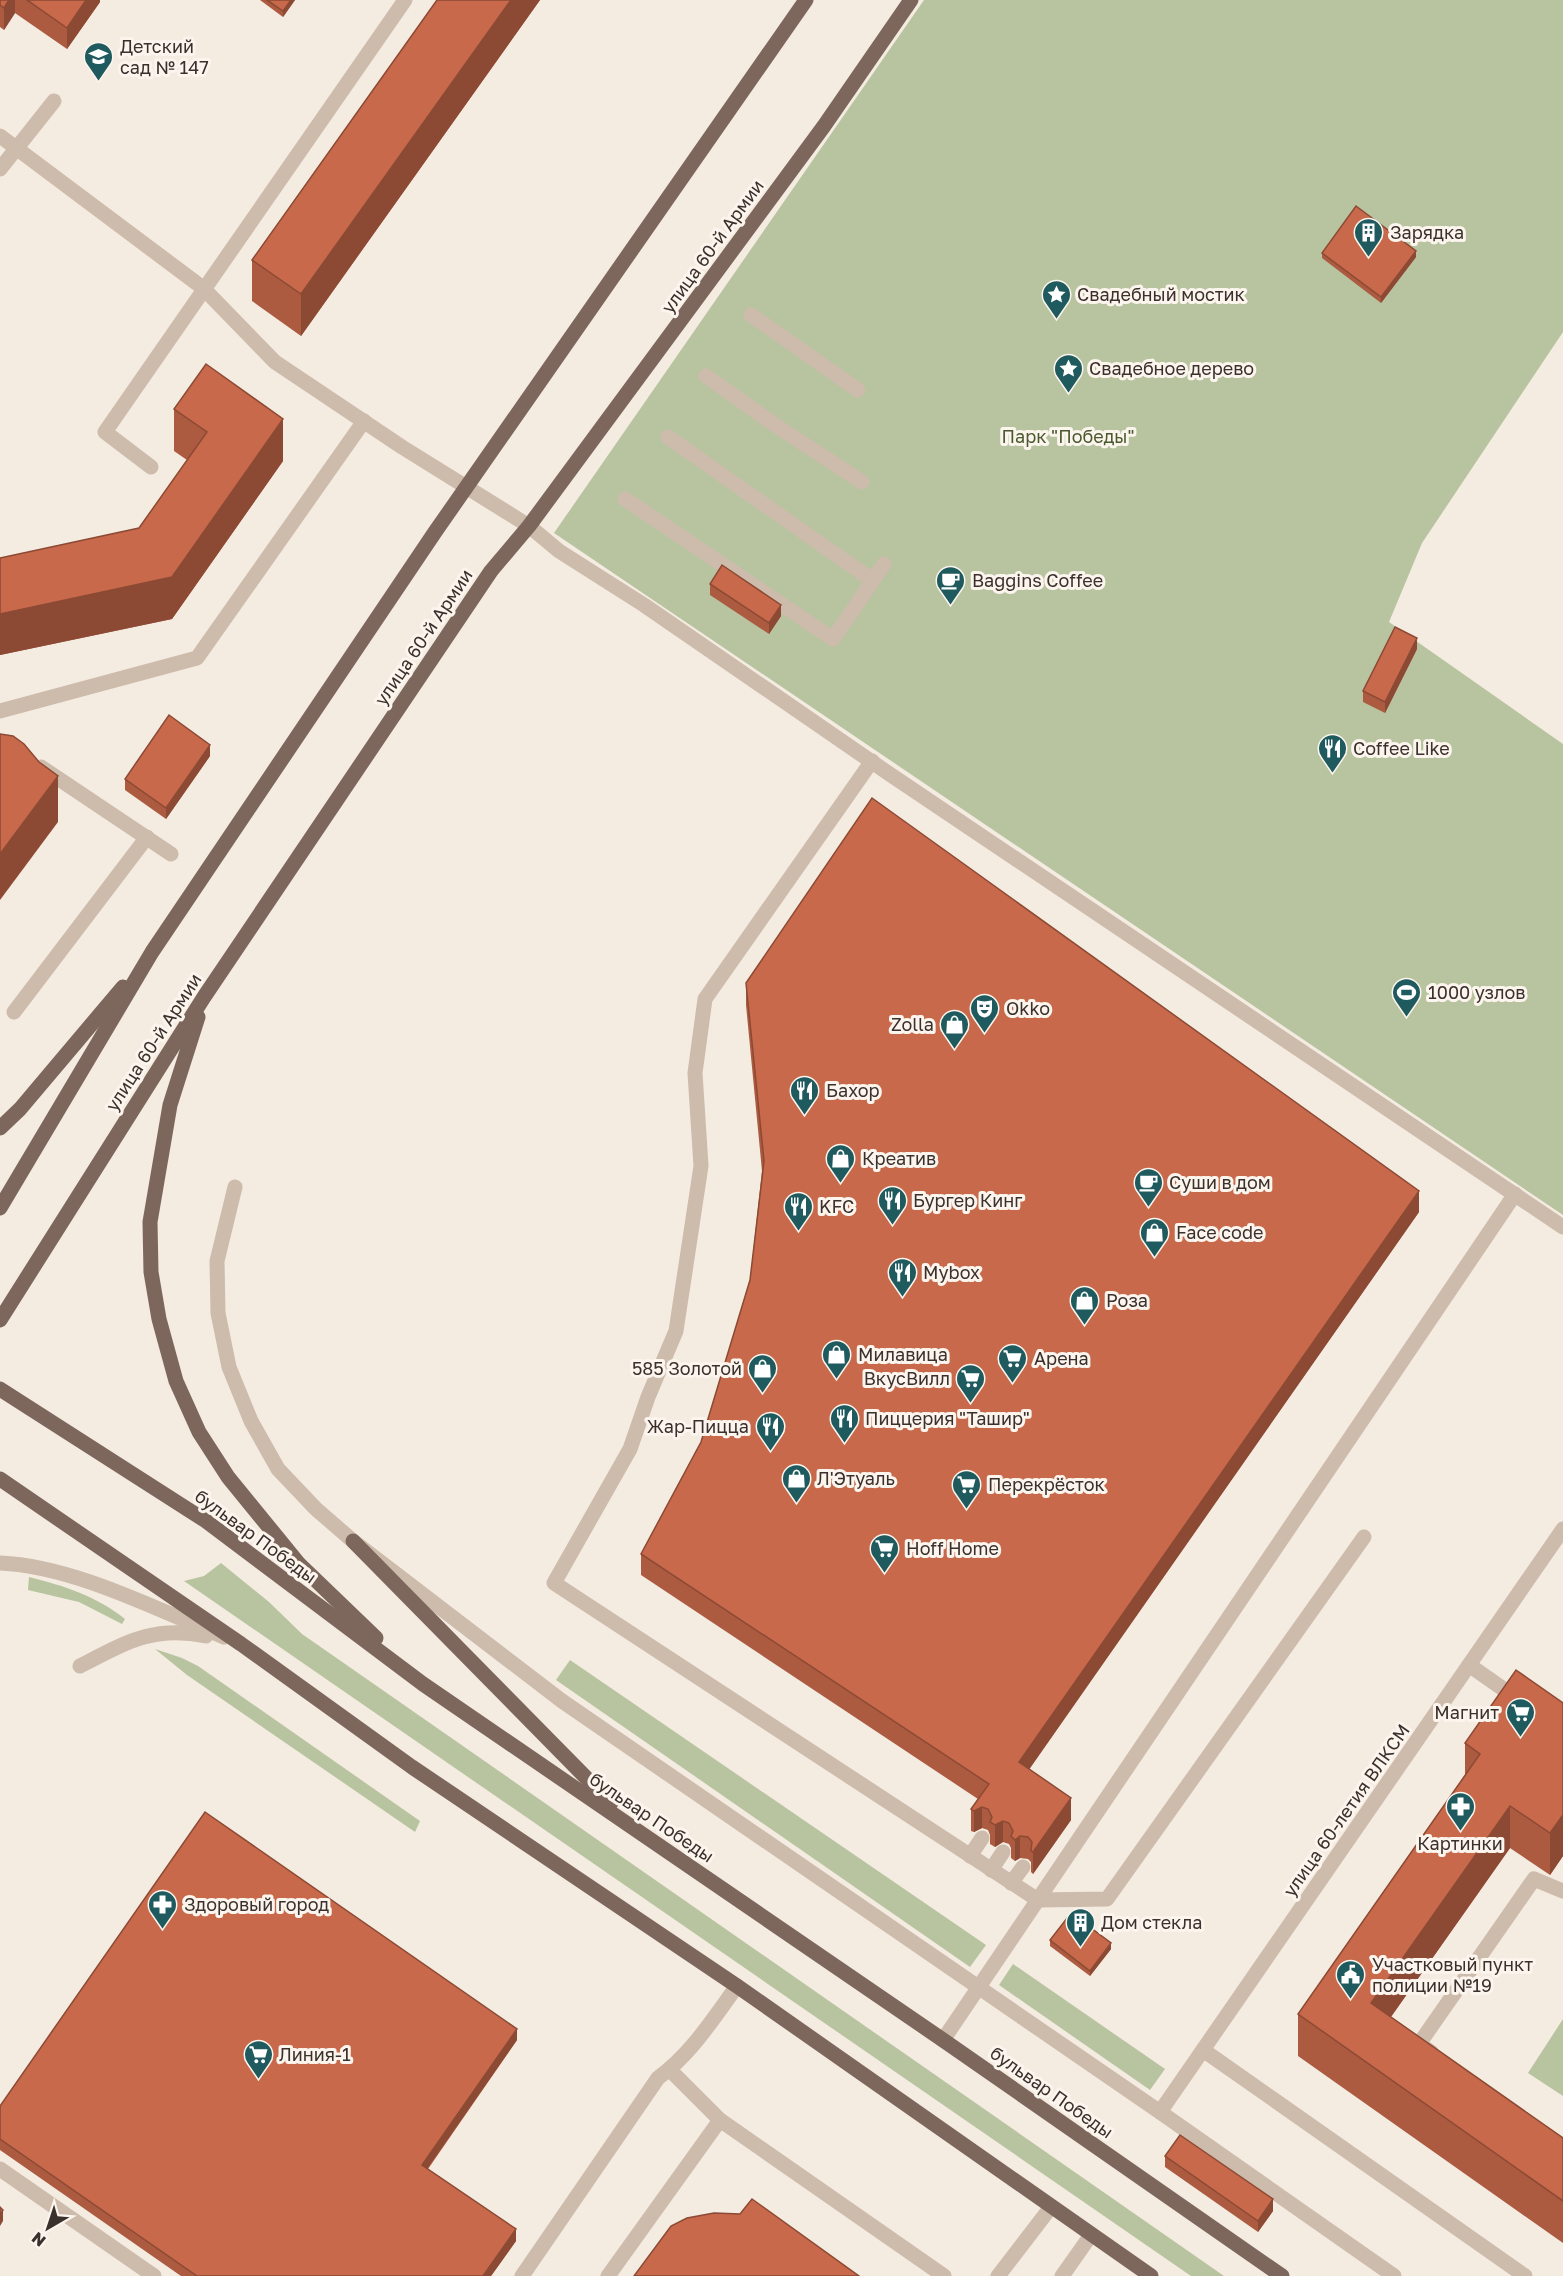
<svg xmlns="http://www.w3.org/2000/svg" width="1563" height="2276" font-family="'Golos Text',sans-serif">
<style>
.green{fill:#b8c4a0}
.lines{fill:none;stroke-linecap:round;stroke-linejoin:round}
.minor{stroke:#cdbbac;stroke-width:15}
.major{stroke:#7d675c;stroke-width:15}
.wall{fill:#ac5a40}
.shaded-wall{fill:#8c4a34}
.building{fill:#c8694b;stroke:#8c4a34;stroke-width:1.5}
.labels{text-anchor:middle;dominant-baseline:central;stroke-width:6;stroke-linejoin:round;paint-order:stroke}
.poi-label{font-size:18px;fill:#3b302b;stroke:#fbf5ee;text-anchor:start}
.street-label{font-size:18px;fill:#3b302b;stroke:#fbf5ee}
.park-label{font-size:18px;fill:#4a5a2e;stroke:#fbf5ee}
</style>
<rect width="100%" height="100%" fill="#f4ebe1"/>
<g class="green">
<path d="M924,0H1563V332L1422,543L1389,622L1563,744V1215L554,533Z"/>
<path d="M221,1563L269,1602L302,1634L1224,2276H1191L184,1581L204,1576Z"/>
<path d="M29,1577C65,1586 96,1596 125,1619L122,1624L79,1602L28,1590Z"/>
<path d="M155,1649L182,1658L198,1666L420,1821L415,1832L187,1675Z"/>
<path d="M570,1660L986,1945L970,1967L556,1680Z"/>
<path d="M1013,1964L1165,2069L1150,2090L999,1985Z"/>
<path d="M1563,2019V2096L1528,2073Z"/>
</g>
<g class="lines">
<g class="minor">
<path d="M0,136L203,288L275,362L402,447L529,526L559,551L644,605L891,775L1563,1227"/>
<path d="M0,169L54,101"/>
<path d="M751,315L858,390"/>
<path d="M706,376L775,425L862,482"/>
<path d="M668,437L872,580"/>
<path d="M151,467L105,432L405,0"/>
<path d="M625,499L833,639L884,564"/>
<path d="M0,711L197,658L364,421"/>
<path d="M872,761L705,999L695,1073L701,1166L676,1331L648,1397L630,1449L554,1583L1038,1900L1107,1899L1364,1537"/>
<path d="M41,767L171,854"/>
<path d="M14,1012L147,837"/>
<path d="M235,1187L217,1261L218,1313L229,1367L251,1421L278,1469L316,1509L353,1541L562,1701L1160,2112L1394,2276"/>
<path d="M0,1563C73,1566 156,1609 224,1637"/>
<path d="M1469,1665L1519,1700"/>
<path d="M80,1666C125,1643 153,1625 206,1636"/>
<path d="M970,1856L982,1838"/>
<path d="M991,1870L1003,1852"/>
<path d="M1011,1883L1023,1867"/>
<path d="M943,2040L1515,1194"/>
<path d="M1203,2050L1525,2276"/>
<path d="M1431,2052L1419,2044L1534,1879L1563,1891"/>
<path d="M670,2070L720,2120L944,2276"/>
<path d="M1160,2112L1563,1529"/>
<path d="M0,2169L154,2276"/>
<path d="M522,2276L658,2078C691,2054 713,2019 737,1986"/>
<path d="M608,2276L720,2120"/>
<path d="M998,2276L1051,2207"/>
<path d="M1062,2276L1091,2235"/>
</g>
<g class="major">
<path d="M198,1017L170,1105L150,1222L151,1272L159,1319L176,1381L199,1432L228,1477L299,1564L376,1638"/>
<path d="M0,1128L20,1109L123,987"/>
<path d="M0,1208L152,952L435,532L806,0"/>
<path d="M0,1320L204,997L491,571L529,526L824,126L911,0"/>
<path d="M0,1389L206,1521L423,1684L943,2040L1282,2276"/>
<path d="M0,1479L241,1644L412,1767L737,1986L1151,2276"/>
<path d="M353,1541L611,1803"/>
</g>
</g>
<g class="wall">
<path d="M0,0H100V2L67,49L15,13L4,30L0,27Z"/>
<path d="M260,0H295L283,17Z"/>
<path d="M437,0H540L301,336L252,301V260Z"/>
<path d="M1322,253L1416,257L1381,303L1322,258Z"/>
<path d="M174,409L283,461L172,619L0,655V558L139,528L187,460L174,451Z"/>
<path d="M710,584L781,616L769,634L710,595Z"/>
<path d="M1417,649L1385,713L1363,702V691Z"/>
<path d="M210,756L166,819L125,790V779Z"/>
<path d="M746,983L1419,1212L1029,1769L1071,1820L1033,1874L1031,1872V1862L1028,1859L1020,1858L1015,1861L1011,1858V1848L1009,1844L1003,1842L995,1847L990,1844V1835L988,1830L982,1828L974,1832L971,1831V1809L978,1799L641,1575V1554L701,1442L750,1280L762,1171L746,1005Z"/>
<path d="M1563,1703V1856L1550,1875L1510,1848L1391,2017L1563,2138V2243L1298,2056V2014L1465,1775V1743Z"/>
<path d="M1050,1940L1111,1949L1090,1976L1050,1946Z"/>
<path d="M517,2040L428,2169L516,2241L491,2276H181L0,2150V2106Z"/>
<path d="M1165,2156L1273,2211L1258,2232L1165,2167Z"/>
</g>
<g class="shaded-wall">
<path d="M9,0H15V13L4,30V8Z"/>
<path d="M86,0H100V2L67,49V28Z"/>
<path d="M291,0H295L283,17V11Z"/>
<path d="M511,0H540L301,336V294Z"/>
<path d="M1416,251V257L1381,303V297Z"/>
<path d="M283,419V461L172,619L0,655V614L172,577Z"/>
<path d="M781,605V616L769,634V623Z"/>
<path d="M1417,638V649L1385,713V702Z"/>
<path d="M210,745V756L166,819V808Z"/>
<path d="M58,776V822L0,900V854Z"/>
<path d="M1419,1191V1212L1019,1784V1762Z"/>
<path d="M1071,1798V1820L1033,1874V1852Z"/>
<path d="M1510,1806V1848L1371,2045V2003Z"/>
<path d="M982,1807V1828L974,1832V1811Z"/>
<path d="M1563,1815V1856L1550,1875V1833Z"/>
<path d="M1003,1821V1842L995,1847V1825Z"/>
<path d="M1020,1836V1858L1015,1861V1840Z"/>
<path d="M1111,1943V1949L1090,1976V1971Z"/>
<path d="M517,2029V2040L422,2176V2165Z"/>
<path d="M1273,2199V2211L1258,2232V2221Z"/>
<path d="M3,2210V2221L0,2226V2215Z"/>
<path d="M516,2229V2241L491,2276H483Z"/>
</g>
<g class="building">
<path d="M0,0H9L4,8L0,5Z"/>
<path d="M27,0H86L67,28Z"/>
<path d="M267,0H291L283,11Z"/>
<path d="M437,0H511L301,294L252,260Z"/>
<path d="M1356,206L1416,251L1381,297L1322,253Z"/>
<path d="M206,364L283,419L172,577L0,614V558L139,528L207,432L174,409Z"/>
<path d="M722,565L781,605L769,623L710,584Z"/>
<path d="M1395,627L1417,638L1385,702L1363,691Z"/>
<path d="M169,715L210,745L166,808L125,779Z"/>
<path d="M0,734L13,736L24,744L39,762L58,776L0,854Z"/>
<path d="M872,798L1419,1191L1019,1762L1071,1798L1033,1852L1031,1851L1032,1842L1028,1837L1020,1836L1015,1840L1011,1836L1013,1831L1009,1823L1003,1821L995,1825L990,1822L992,1817L988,1809L982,1807L974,1811L971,1809L989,1784L641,1554L701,1442L750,1280L764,1161L746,983Z"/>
<path d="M1516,1670L1563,1703V1815L1550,1833L1510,1806L1371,2003L1563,2138V2201L1298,2014L1480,1754L1465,1743Z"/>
<path d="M205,1812L517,2029L422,2165L516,2229L483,2276H197L0,2139V2106Z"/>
<path d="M1071,1913L1111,1943L1090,1971L1050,1940Z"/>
<path d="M1180,2135L1273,2199L1258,2221L1165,2156Z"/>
<path d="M752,2199L859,2276H634L671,2226L687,2218L714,2213L740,2214Z"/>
<path d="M0,2207L3,2210L0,2215Z"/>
</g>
<defs>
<symbol id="school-pin" viewBox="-11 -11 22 30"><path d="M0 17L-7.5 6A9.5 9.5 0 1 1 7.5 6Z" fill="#1f5a5e" stroke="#fbf5ee"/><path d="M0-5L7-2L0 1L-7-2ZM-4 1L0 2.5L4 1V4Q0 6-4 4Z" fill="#fff"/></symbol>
<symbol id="building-pin" viewBox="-11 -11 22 30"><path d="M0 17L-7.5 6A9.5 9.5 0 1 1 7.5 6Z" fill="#1f5a5e" stroke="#fbf5ee"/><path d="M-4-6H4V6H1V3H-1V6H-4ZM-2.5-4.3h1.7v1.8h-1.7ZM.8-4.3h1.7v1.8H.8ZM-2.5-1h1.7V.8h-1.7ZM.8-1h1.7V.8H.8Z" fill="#fff"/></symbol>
<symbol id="sight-pin" viewBox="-11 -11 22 30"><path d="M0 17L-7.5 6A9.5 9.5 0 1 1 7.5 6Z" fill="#1f5a5e" stroke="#fbf5ee"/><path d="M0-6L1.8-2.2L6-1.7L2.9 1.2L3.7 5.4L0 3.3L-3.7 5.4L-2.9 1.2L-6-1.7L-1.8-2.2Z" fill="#fff"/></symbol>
<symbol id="cafe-pin" viewBox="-11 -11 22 30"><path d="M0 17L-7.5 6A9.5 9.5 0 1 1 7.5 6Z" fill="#1f5a5e" stroke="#fbf5ee"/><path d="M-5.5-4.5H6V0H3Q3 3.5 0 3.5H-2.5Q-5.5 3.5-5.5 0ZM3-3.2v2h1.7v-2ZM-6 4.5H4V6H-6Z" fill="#fff"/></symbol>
<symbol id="restaurant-pin" viewBox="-11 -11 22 30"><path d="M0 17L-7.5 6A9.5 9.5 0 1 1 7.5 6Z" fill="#1f5a5e" stroke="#fbf5ee"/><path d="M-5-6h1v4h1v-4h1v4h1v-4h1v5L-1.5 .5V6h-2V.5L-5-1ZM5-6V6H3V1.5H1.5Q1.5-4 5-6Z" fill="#fff"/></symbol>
<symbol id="stadium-pin" viewBox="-11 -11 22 30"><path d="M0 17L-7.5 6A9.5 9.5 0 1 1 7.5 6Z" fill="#1f5a5e" stroke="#fbf5ee"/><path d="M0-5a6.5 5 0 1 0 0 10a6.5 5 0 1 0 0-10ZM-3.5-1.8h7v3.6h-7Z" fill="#fff"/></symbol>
<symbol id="theatre-pin" viewBox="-11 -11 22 30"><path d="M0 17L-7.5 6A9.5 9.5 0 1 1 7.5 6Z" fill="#1f5a5e" stroke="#fbf5ee"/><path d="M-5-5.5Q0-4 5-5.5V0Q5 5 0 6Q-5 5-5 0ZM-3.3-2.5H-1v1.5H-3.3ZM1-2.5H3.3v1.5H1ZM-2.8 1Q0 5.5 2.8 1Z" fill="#fff"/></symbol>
<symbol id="shop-pin" viewBox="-11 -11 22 30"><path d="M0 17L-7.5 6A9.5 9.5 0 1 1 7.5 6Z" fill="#1f5a5e" stroke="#fbf5ee"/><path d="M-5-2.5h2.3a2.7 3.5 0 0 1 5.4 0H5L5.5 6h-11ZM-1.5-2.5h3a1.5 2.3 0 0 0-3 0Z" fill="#fff"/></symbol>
<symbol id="supermarket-pin" viewBox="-11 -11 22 30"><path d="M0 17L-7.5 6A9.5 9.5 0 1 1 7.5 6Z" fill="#1f5a5e" stroke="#fbf5ee"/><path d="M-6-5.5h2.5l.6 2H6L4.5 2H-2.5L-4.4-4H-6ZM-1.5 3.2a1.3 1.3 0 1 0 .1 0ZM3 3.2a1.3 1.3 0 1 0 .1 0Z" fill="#fff"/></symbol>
<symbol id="pharmacy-pin" viewBox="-11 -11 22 30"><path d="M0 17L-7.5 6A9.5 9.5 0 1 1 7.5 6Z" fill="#1f5a5e" stroke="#fbf5ee"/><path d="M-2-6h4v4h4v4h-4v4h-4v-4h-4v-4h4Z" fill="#fff"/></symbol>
<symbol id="civic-pin" viewBox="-11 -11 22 30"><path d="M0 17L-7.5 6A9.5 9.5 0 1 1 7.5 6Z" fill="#1f5a5e" stroke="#fbf5ee"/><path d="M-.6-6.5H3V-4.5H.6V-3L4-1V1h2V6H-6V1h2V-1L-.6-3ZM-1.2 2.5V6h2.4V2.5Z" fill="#fff"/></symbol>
</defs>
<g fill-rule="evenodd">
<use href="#school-pin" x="82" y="40" width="33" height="45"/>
<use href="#building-pin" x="1352" y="216" width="33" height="45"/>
<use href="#sight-pin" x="1040" y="278" width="33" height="45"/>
<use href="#sight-pin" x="1052" y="352" width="33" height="45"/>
<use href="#cafe-pin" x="934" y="564" width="33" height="45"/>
<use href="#restaurant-pin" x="1316" y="732" width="33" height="45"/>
<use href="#stadium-pin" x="1390" y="976" width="33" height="45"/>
<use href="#theatre-pin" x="968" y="992" width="33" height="45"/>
<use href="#shop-pin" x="938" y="1008" width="33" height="45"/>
<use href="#restaurant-pin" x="788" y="1074" width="33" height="45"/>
<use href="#shop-pin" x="824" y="1142" width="33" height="45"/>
<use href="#cafe-pin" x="1132" y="1166" width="33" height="45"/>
<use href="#restaurant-pin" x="876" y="1184" width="33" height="45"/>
<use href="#restaurant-pin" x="782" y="1190" width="33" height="45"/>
<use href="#shop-pin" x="1138" y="1216" width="33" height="45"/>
<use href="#restaurant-pin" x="886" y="1256" width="33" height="45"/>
<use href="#shop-pin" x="1068" y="1284" width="33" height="45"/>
<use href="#shop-pin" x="820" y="1338" width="33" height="45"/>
<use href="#supermarket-pin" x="996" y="1342" width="33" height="45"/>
<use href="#shop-pin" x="746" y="1352" width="33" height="45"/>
<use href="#supermarket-pin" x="954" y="1362" width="33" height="45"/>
<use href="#restaurant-pin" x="828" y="1402" width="33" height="45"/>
<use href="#restaurant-pin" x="754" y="1410" width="33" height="45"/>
<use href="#shop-pin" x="780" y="1462" width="33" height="45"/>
<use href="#supermarket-pin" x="950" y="1468" width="33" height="45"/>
<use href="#supermarket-pin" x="868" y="1532" width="33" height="45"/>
<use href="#supermarket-pin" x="1504" y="1696" width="33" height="45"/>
<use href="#pharmacy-pin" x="1444" y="1790" width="33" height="45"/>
<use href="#pharmacy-pin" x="146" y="1888" width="33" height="45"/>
<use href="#building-pin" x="1064" y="1906" width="33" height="45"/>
<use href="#civic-pin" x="1334" y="1958" width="33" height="45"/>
<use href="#supermarket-pin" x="242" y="2038" width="33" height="45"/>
</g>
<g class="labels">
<g class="poi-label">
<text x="120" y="46">Детский<tspan x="120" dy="21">сад № 147</tspan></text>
<text x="1390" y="232">Зарядка</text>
<text x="1077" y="294">Свадебный мостик</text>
<text x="1089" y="368">Свадебное дерево</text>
<text x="972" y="580">Baggins Coffee</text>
<text x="1353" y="748">Coffee Like</text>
<text x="1428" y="992">1000 узлов</text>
<text x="1006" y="1008">Okko</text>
<text x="934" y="1024" text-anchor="end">Zolla</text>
<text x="826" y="1090">Бахор</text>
<text x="862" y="1158">Креатив</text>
<text x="1169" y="1182">Суши в дом</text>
<text x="913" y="1200">Бургер Кинг</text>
<text x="819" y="1206">KFC</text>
<text x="1176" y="1232">Face code</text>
<text x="923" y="1272">Mybox</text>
<text x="1106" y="1300">Роза</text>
<text x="858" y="1354">Милавица</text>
<text x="1034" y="1358">Арена</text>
<text x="742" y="1368" text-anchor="end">585 Золотой</text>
<text x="950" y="1378" text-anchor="end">ВкусВилл</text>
<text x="865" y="1418">Пиццерия "Ташир"</text>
<text x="749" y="1426" text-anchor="end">Жар-Пицца</text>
<text x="817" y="1478">Л'Этуаль</text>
<text x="988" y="1484">Перекрёсток</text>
<text x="906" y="1548">Hoff Home</text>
<text x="1499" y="1712" text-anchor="end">Магнит</text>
<text x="1460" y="1843" text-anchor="middle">Картинки</text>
<text x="184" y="1904">Здоровый город</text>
<text x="1101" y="1922">Дом стекла</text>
<text x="1372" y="1964">Участковый пункт<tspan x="1372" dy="21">полиции №19</tspan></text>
<text x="279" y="2054">Линия-1</text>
</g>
<g class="street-label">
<text transform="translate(712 246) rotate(-54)">улица 60-й Армии</text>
<text transform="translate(423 637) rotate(-56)">улица 60-й Армии</text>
<text transform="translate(153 1042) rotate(-57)">улица 60-й Армии</text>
<text transform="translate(256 1536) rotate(36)">бульвар Победы</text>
<text transform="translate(1346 1810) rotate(-55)">улица 60-летия ВЛКСМ</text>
<text transform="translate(652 1817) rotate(34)">бульвар Победы</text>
<text transform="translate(1052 2092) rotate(35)">бульвар Победы</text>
</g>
<g class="park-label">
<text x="1068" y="436">Парк "Победы"</text>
</g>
</g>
<g transform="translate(48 2228) rotate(219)" stroke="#fbf5ee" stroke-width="4.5" paint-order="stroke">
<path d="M0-4.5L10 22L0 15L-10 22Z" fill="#3b302b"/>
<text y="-9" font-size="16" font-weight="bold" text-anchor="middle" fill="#3b302b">N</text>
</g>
</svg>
